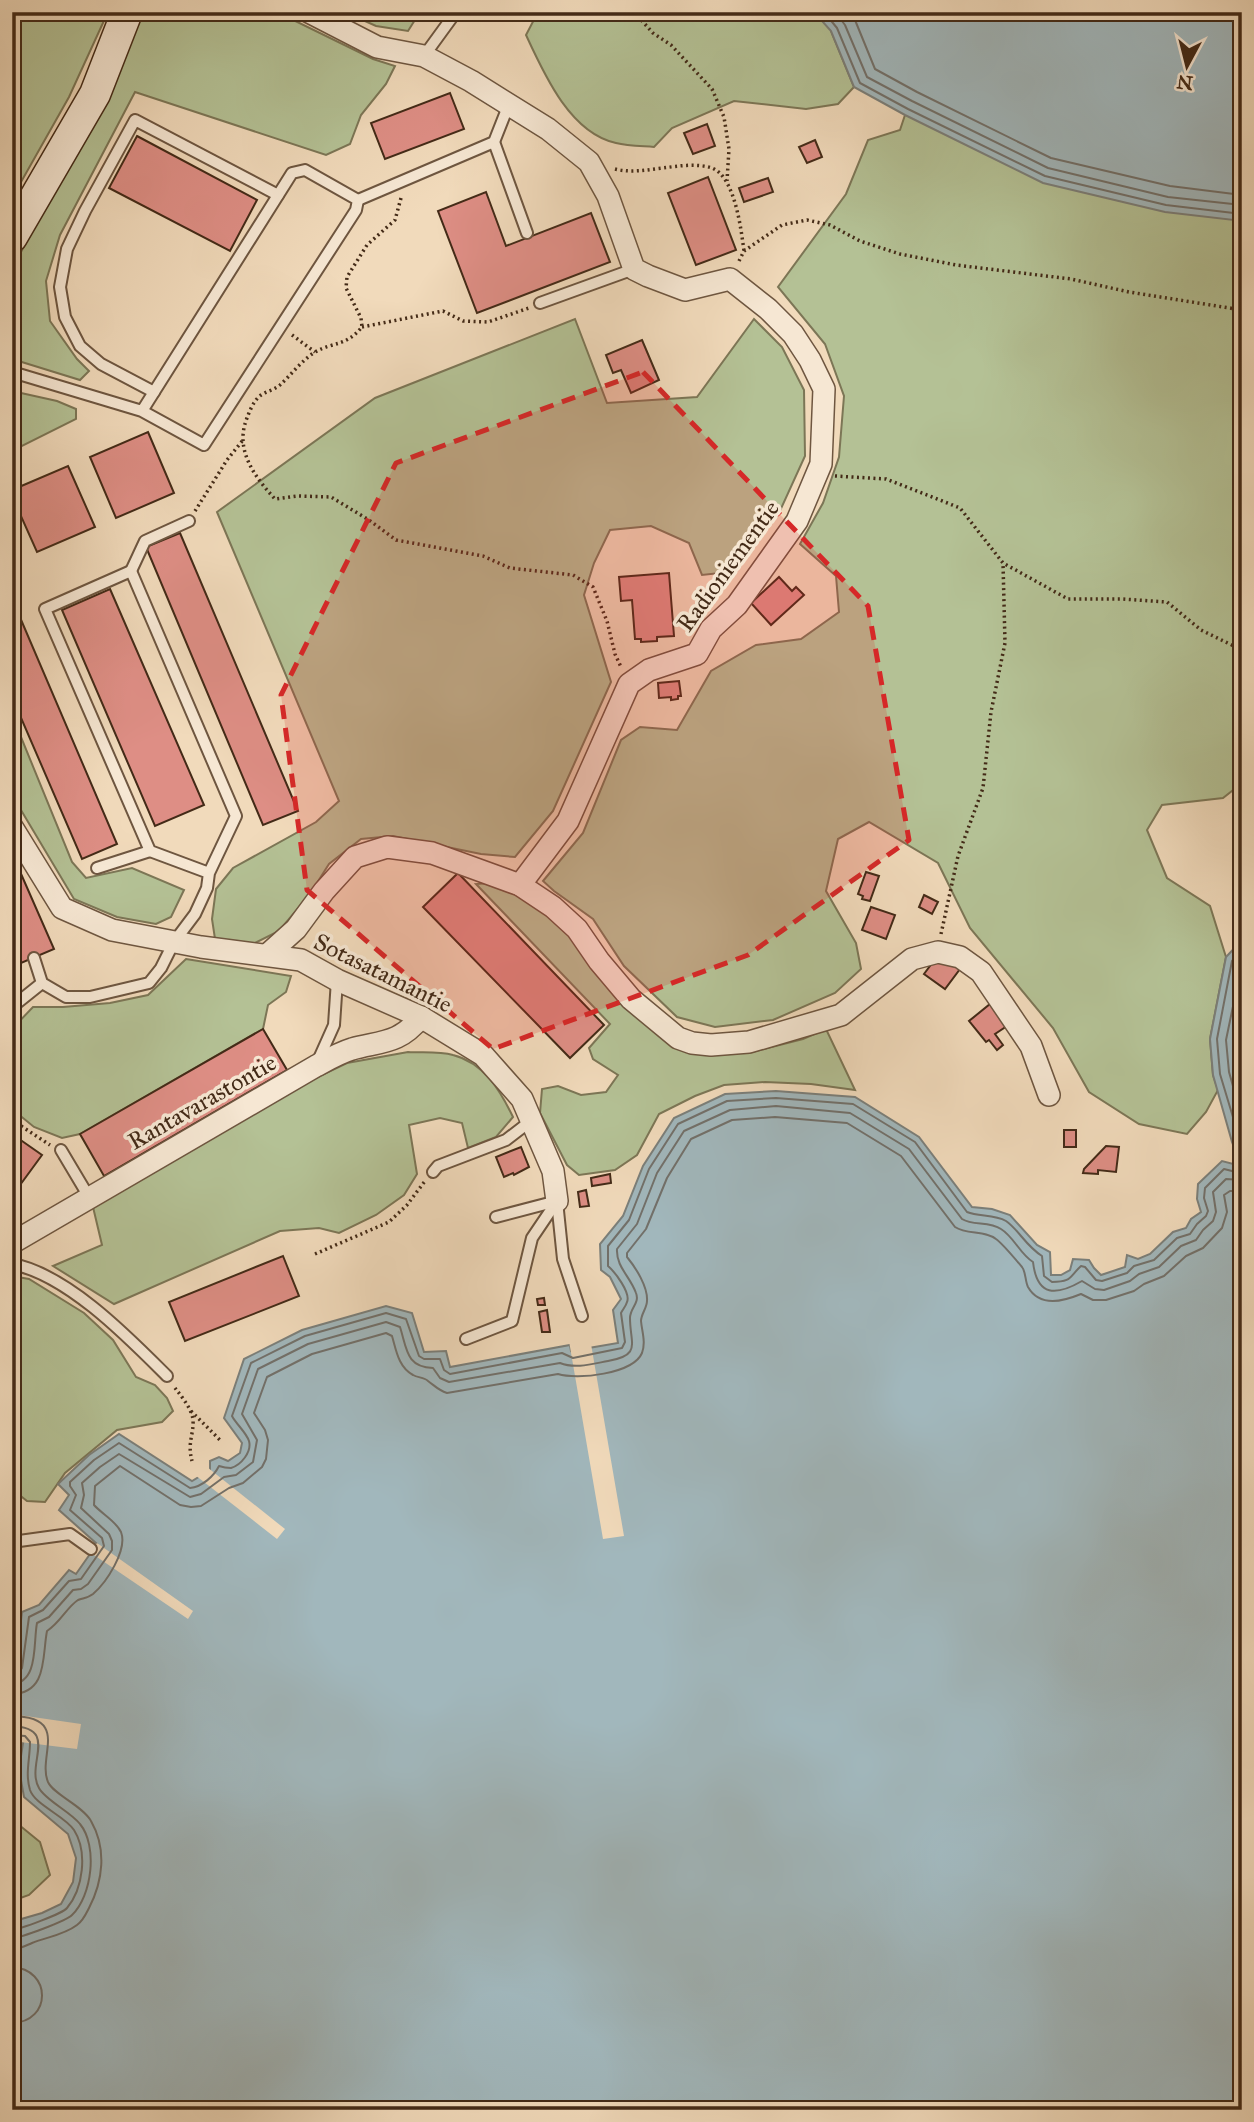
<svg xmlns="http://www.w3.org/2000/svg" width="1254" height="2122" font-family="'IM FELL Great Primer',serif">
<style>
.green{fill:#b4c195;stroke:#7c7656;stroke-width:2}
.water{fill:#a1b7bc;stroke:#7b7f7a;stroke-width:2}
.pier{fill:#f1dabb}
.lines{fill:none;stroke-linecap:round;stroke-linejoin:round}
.shore{stroke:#72706a;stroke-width:2}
.building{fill:#de8e85;stroke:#432a17;stroke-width:2}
.lane-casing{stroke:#6e5640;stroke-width:14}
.street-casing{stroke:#6e5640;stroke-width:24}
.secondary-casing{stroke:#432a17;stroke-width:33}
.path{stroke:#432a17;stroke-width:3.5;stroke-dasharray:2 3.5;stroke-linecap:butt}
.lane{stroke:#f6e7d3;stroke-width:10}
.street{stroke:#f6e7d3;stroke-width:21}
.secondary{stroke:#f6e7d3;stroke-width:30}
.marked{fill:#d62828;fill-opacity:0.2;stroke:#d62828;stroke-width:5;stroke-dasharray:14 9;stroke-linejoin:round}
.labels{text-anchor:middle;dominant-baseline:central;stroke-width:7;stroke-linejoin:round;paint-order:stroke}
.street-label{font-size:24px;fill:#432a17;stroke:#f6e7d3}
</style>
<rect width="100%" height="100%" fill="#f1dabb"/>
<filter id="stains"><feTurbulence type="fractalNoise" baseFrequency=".00286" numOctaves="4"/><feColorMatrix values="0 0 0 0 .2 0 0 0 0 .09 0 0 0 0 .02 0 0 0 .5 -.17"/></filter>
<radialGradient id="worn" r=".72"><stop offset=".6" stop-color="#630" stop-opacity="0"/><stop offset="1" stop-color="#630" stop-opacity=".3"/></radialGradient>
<g class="green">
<path d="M12,12H108L69,97L12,198Z"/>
<path d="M142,12H277L373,59L395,66L386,84L361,115L350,144L326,155L135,92L60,235L46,281L50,321L77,359L89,371L80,380L12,359V268L108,96Z"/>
<path d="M345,12H420L408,31L376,26Z"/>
<path d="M538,12H832L831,31L854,87L838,104L806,109L734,101L672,128L654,147C642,146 628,146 616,143C570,133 544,74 526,35Z"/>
<path d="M918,104L1242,196V783L1223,798L1162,805L1147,830L1167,878L1210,906L1226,957L1210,1039L1213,1075L1218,1090L1206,1112L1187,1134L1139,1124L1089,1092L1053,1028L970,928L938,863L869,822L838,839L826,891L856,943L861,969L835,993L773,1020L715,1027L677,1017L624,966L593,919L554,891L543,881L583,833L621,740L640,727L677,730L711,671L756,645L801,639L839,612L836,576L800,544L823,503L839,457L844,396L825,344L778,287L846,194L868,140L900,130L905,115Z"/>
<path d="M575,319L607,403L697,397L754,319L782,347L804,390L805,456L779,513L729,572L702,575L689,543L651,526L610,530L594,563L584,595L611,682L553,811L515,857L481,854L393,836L361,839L329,864L310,894L279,931L255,943H236L215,939L212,919L216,889L233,868L316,822L339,801L217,512L375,398Z"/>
<path d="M12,391L57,401L76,409V419L12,451Z"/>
<path d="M12,715L72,862L86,878L132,868L184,890L171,917L156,924L117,917L74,899L12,795Z"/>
<path d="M491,883L528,898L561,924L693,1053H748L803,1039L826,1029L855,1090L811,1084L765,1082L724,1085L695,1096L659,1114L637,1155L615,1170L579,1175L567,1165L540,1113L542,1089L558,1086L581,1095L606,1092L618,1075L593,1059L589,1048L610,1024L476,884Z"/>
<path d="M186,959L291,976L286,992L268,1005L263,1029L80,1134L62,1138L34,1127L12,1109V1029L33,1007H63L110,1003L148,995Z"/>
<path d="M408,1052C422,1053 439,1051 453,1055C484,1063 500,1090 513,1117L496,1137L468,1148L462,1123L440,1118L409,1125L417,1174L404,1195L376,1215L339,1233L319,1228L280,1231L114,1304L53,1266L102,1245L93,1207L301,1085L347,1063Z"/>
<path d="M12,1276L29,1279L84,1313L113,1340L136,1377L155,1385L167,1398L173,1411L162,1422L117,1430L65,1473L45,1502L27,1501L12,1489Z"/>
<path d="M13,1820L40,1842L50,1875L29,1895L12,1901Z"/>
</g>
<g class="water">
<path d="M814,12H1242V221L1165,212L1043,183L905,115L854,87L831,31Z"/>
<path d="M1242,940V2110H12V1999L16,1996L12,1985V1925L18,1920L42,1913L61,1904L73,1882L76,1858L68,1834L24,1797L19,1769L23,1743L12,1741V1696L22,1612L39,1605L69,1570L76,1574L97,1544L59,1510L69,1495L58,1484L89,1455L119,1434L192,1481L210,1470V1461L219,1457L228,1461L240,1453L242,1443L224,1418L244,1359L302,1330L386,1306L412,1313L424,1352L446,1351L450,1367L570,1345L571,1351L618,1343L613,1310L621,1299L610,1277L601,1270L600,1244L623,1216L643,1166L674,1118L725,1094L776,1091L855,1097L919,1137L972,1207L992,1209L1010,1215L1037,1245L1050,1252L1051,1275H1061L1070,1270L1073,1259L1089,1260L1094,1268L1101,1275L1125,1267L1127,1255L1138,1259L1150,1254L1173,1232L1186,1228L1191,1219L1201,1212L1197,1199L1198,1184L1222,1161L1237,1165L1240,1163L1232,1142L1213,1075L1210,1039L1226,957Z"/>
</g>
<g class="pier">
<path d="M569,1341L573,1342L574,1347L591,1344L624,1536L603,1539Z"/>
<path d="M207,1467L285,1529L277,1539L195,1475Z"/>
<path d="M97,1543L193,1611L188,1619L91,1553Z"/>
<path d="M12,1714L81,1724L77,1749L12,1741Z"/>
</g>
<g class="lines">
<g class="shore">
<path d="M824,12L837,28L860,83L908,109L1045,176L1166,205L1242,214"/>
<path d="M835,12L845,25L867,77L912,101L1048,168L1168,197L1242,205"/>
<path d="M849,12L855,20L875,69L917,92L1051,158L1170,186L1242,195"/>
<path d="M1242,950L1232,961L1217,1039L1220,1074L1242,1147"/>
<path d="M1242,963L1226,1040L1229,1072L1242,1118"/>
<path d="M12,1675L18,1674L22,1668L29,1617L43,1610L69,1581L81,1579L104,1546L102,1538L70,1510L76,1495L70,1486V1482L94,1460L119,1443L190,1488C202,1487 214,1476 219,1466C222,1467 227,1468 231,1468C241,1465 252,1452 249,1441C246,1432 236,1424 232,1416L251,1363L305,1336L386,1313L406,1319L419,1356L424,1359H440L444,1370L450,1374L562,1353L573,1358L622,1348L625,1342L621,1313C623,1309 626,1306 627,1302C631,1293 615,1272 608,1266V1246L629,1220L649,1169L678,1124L727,1101L776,1098L853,1104L915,1142L967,1212C979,1217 994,1214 1006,1221C1018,1229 1026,1246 1042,1256L1044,1276L1052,1282C1072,1282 1069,1277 1081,1266L1085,1267L1096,1280L1102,1281L1127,1273L1134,1266L1154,1260L1177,1238L1190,1234L1197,1224L1206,1216L1208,1211L1204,1198L1205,1188L1224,1169L1236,1172L1242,1170"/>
<path d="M12,1684C39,1682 33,1643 37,1623L49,1617L73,1590L81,1589L88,1584L112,1550V1541L109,1534L81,1508L84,1495L82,1483L100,1467L119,1454L190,1497L201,1494L224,1477L236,1475L253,1462L257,1440L242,1414L258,1369L308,1344L386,1322L400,1327C407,1349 406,1367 433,1368L440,1378L449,1382L560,1363C575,1369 592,1364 608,1361C642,1355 630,1344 630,1318C630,1308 640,1303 636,1293C630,1276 616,1267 617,1249L637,1224L657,1173L684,1131L730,1110L776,1106L850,1113L909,1149L962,1219C973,1226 989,1221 1001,1229C1014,1237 1020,1254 1033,1262C1037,1297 1056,1296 1082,1281L1095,1289L1104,1290L1130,1281L1139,1274L1159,1267L1181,1246L1196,1240L1203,1230L1213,1221L1216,1212L1213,1192L1226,1179L1242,1180"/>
<path d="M12,1694C48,1693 42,1656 47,1631C60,1623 67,1607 78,1600C83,1598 88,1598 93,1594C106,1583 128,1550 121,1532C116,1521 102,1514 94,1505L95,1486L120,1466L180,1505L191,1507L201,1506L229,1488L243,1483L262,1467L266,1459L268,1440L265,1430L254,1413L267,1377L312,1354L386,1333L392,1336C396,1349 398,1367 413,1375C418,1378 424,1377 428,1381C435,1386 438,1390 447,1393L558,1374C577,1380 633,1374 642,1353C646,1342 642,1332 641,1321C641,1314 647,1308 647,1301C648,1287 636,1268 627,1257V1253L646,1229L667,1178L691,1139L732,1120L775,1117L847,1123L901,1156L955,1227C967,1235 985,1230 996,1239C1003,1244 1016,1260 1022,1267C1026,1272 1025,1281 1028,1287C1040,1308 1064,1301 1081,1294L1093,1300H1106L1134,1291L1144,1284L1164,1276L1186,1256L1203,1248L1222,1228L1227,1212L1224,1195L1230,1191H1242"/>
<path d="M12,1716C71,1717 37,1756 48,1782C54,1795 83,1806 91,1821C107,1849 103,1881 89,1908C86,1914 83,1921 77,1925C64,1935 47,1937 32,1943C25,1946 20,1949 12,1949"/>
<path d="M12,1726C60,1728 25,1764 39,1788C45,1800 71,1812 80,1824C98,1846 92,1896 72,1915C66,1921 21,1938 12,1938"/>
<path d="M12,1735L25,1736L30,1742C30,1759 25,1773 30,1790C35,1805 65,1816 74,1830C88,1852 83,1889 67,1908C62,1914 20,1929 12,1930"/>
<path d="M12,1967C52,1969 52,2022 12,2023"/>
</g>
</g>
<g class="building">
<path d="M450,93L464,129L385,159L371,123Z"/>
<path d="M707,124L715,146L693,154L684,133Z"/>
<path d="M137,136L257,200L230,251L109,188Z"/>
<path d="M815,140L822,157L807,163L799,147Z"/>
<path d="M708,177L736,250L696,265L668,193Z"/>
<path d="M768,178L773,192L744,202L739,188Z"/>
<path d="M486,192L506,246L591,213L610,262L477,313L438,211Z"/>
<path d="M642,340L659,380L631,393L621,370L613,373L606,355Z"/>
<path d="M148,432L174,493L116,518L90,457Z"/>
<path d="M68,466L95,527L37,552L12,496V490Z"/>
<path d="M180,533L298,811L263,825L146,547Z"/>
<path d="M669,573L674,636L657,637V641L641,642V639H635L632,600L621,601L619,577Z"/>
<path d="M779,577L792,591L796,587L804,595L771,625L751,603Z"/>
<path d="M110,589L204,805L155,826L62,610Z"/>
<path d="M13,601L117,844L82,859L12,697Z"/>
<path d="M679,681L681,696H678V699L671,700V697L659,698L658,683Z"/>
<path d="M18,867L54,949L14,966L12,961V869Z"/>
<path d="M866,872L879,876L870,901L862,899L863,896L858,894Z"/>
<path d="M458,873L604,1025L570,1058L423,907Z"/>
<path d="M924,895L938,902L932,914L919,907Z"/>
<path d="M871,907L895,915L886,939L862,930Z"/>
<path d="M939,954L960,969L945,989L924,974Z"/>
<path d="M990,1004L1007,1026L995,1034L1003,1045L997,1050L989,1040L986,1042L969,1021Z"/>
<path d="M263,1029L287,1070L104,1176L80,1134Z"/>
<rect x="1064" y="1130" width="12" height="17"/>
<path d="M12,1134L42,1155L12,1196Z"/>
<path d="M1106,1146L1119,1147L1116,1172L1098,1170V1174L1083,1173L1084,1169Z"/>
<path d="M521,1147L529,1167L514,1175L513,1173L504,1177L496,1157Z"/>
<path d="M610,1174L611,1183L592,1186L591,1178Z"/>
<path d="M586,1190L589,1206L580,1207L578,1192Z"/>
<path d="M283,1256L299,1296L185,1341L169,1302Z"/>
<path d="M544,1298L545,1305H538L537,1299Z"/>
<path d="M547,1310L550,1332H542L539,1312Z"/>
</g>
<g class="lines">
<defs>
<g id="lane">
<path d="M424,56L456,12"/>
<path d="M494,142L527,233"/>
<path d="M358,200L494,142L509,104"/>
<path d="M540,303L634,269"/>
<path d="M12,372L142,411L204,445L356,210L358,200L305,170L292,173L142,411"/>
<path d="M154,392L101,364L80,346L65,317L60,287L67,249L85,211L135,120L278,195"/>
<path d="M131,571L145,541L189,521"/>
<path d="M97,868L150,851"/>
<path d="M34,958L42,983L66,997H90L149,983L161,968L174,942L195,914L207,888L209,873L236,816L131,571L45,609L150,851L209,873"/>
<path d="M12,1007L42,983"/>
<path d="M317,1063L334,1025L337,980"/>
<path d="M61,1150L89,1197"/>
<path d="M433,1172L438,1166L506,1140L532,1120"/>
<path d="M557,1201L563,1259L582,1316"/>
<path d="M496,1217L557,1201"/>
<path d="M12,1264C67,1274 129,1338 167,1376"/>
<path d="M466,1339L512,1321L532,1238L557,1201"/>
<path d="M12,1542L70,1534L91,1549"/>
</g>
<g id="street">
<path d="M309,12L377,47L424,56L471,81L548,129L589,162L608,196L634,269L648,276L685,290L730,279L768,309L793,334L810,360L824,389L821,464L797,521L737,605L711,629L697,654L649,670L629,684L568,821L520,885"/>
<path d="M12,827L62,908L112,930L201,947L301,960L337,980L421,1017L483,1055L522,1099L553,1171L557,1201"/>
<path d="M267,955L296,929L324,891L355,857L387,847L432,853L520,885L553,907L577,929L599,961L631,999L678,1038L692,1043L711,1045L749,1042L841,1015L912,959L938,952L960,957L981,972L1031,1046L1049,1095"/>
<path d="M12,1243L316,1066C327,1060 339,1053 352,1049C382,1041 399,1044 421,1017"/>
</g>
<path id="secondary" d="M12,237L95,94L127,12"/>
</defs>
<use href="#lane" class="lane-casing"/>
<use href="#street" class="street-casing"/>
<use href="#secondary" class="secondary-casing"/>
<g class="path">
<path d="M634,12L653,33L671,45L712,89L724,117L729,149L727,181"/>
<path d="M615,169C631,173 646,170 663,168C678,166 697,163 712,168C735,177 741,229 744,251"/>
<path d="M401,198L395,220L367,245L347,277L346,288L361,318L362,327C345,347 335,341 315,352C302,360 291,375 280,385C274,390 267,391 261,395C254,400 250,410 247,418C234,450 255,477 275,499L298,496L331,497L369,520L396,540L483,556L510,568L573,575L593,587L607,621L615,654L621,667"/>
<path d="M739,261L744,251L782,225L807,220L830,225L860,241L900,254L956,265L1071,279L1129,292L1242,310"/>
<path d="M362,327L443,311L463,321L488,322L529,308"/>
<path d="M292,335L315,352"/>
<path d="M835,476L886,479L960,508L1003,563L1068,599H1122L1167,602L1201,630L1242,650"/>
<path d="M195,511L227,460L243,440"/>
<path d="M941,934L958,856L983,788L991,712L1005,643L1003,563"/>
<path d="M12,1120L50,1145"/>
<path d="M315,1254L389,1222L407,1205L425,1181"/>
<path d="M175,1388C182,1397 191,1408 193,1419C194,1435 187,1442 192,1461"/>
<path d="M191,1411L222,1442"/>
</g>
<use href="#lane" class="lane"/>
<use href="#street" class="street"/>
<use href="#secondary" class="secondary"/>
</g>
<path class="marked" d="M643,372L868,606L909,840L748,955L493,1049L307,890L281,695L396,463Z"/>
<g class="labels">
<g class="street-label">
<text transform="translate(728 566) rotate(-54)">Radioniementie</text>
<text transform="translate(383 973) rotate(26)">Sotasatamantie</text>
<text transform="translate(202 1102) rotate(-30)">Rantavarastontie</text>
</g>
</g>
<rect width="1254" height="2122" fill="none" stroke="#f1dabb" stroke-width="42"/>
<rect x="14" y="14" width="1226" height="2094" fill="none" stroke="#432a17" stroke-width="3.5"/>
<rect x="21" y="21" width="1212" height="2080" fill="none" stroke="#432a17" stroke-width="2"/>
<g transform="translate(1187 66) rotate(187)" stroke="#f6e7d3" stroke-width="5" paint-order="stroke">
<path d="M0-5L12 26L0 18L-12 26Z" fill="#432a17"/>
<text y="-10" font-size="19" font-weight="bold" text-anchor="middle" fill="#432a17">N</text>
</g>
<rect width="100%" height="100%" filter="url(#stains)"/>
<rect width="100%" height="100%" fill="url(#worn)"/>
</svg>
